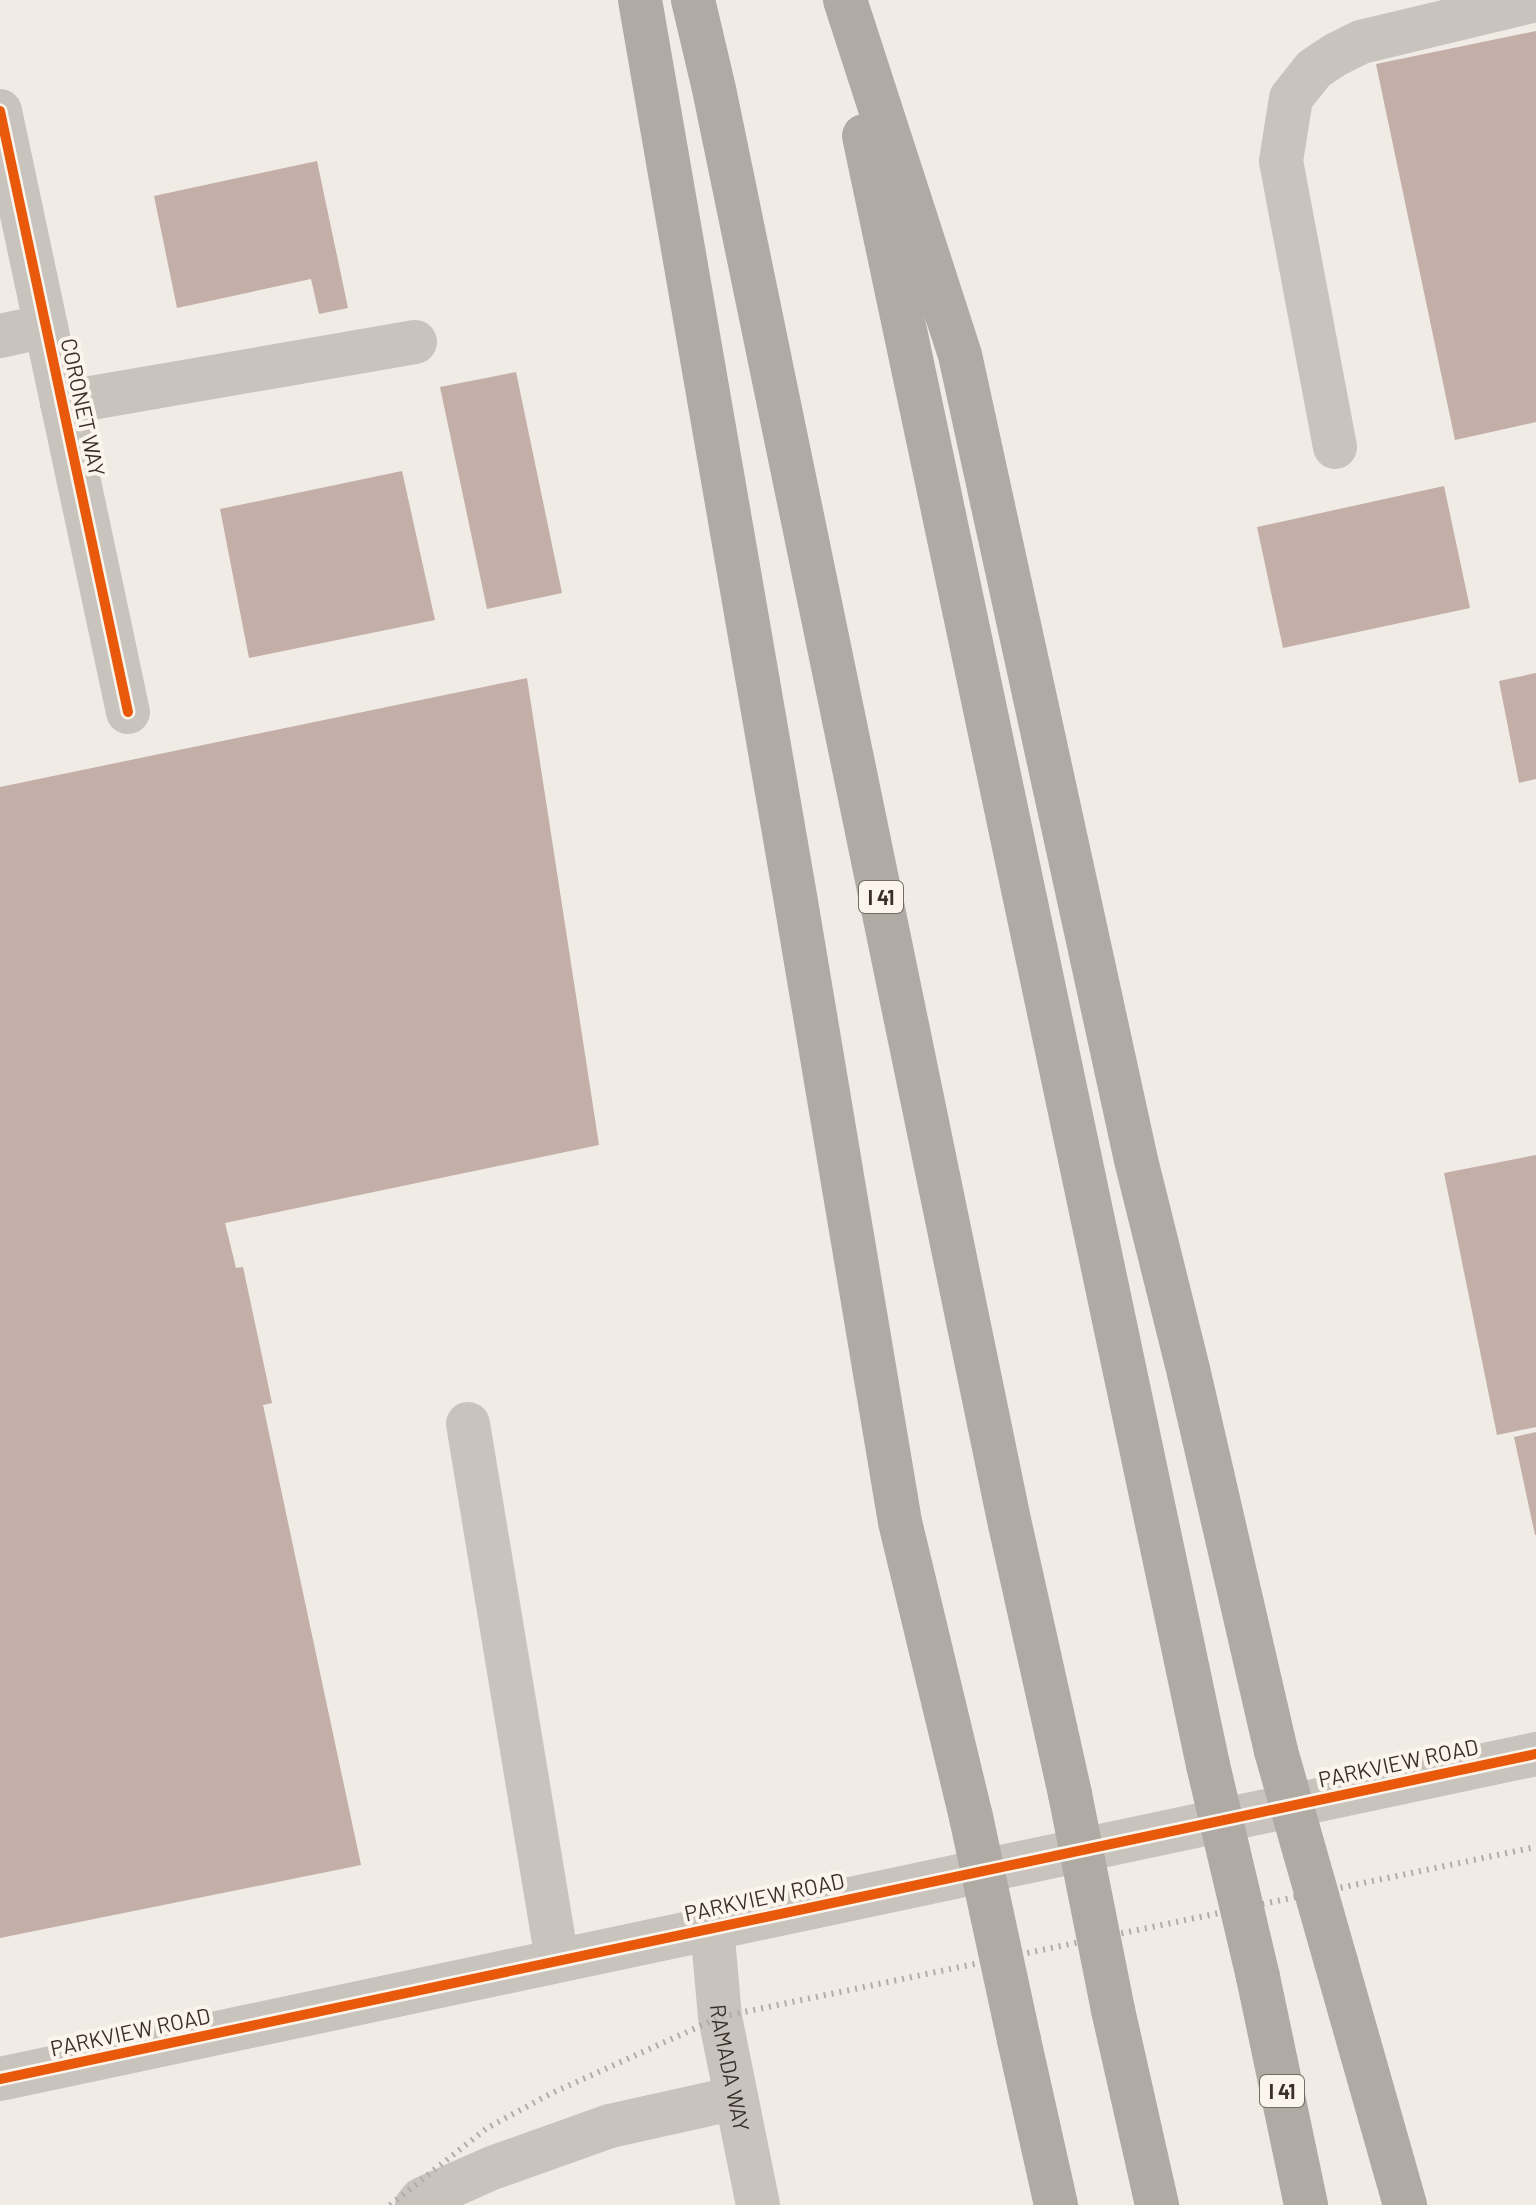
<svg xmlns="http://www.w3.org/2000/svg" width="1536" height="2205" font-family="Barlow,sans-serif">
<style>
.building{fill:#c3afa7}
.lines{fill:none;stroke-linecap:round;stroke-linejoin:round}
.minor{stroke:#c9c3be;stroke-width:44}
.highway{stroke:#afaaa4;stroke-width:44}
.rail{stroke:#b1aca8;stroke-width:6;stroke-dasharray:2 6;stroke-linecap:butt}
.highway-bridge{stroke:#afaaa4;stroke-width:44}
.cycleway-casing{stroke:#fbf5ee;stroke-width:15}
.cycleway{stroke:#e8590c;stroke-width:10}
.labels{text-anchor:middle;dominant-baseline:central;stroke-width:8;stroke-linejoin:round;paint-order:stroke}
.shield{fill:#fbf5ee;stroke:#756b66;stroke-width:2}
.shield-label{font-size:20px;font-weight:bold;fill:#3b302b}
.street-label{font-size:22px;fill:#3b302b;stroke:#fbf5ee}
</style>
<rect width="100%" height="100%" fill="#f0ebe5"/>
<g class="building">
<path d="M1536,31V422L1455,440L1376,64Z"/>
<path d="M317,161L348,308L319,314L311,279L177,308L154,196Z"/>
<path d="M516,372L562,593L487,609L440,387Z"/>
<path d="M402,471L435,620L249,658L220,509Z"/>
<path d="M1444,486L1470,608L1283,648L1257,527Z"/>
<path d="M1536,673V779L1519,783L1499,681Z"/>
<path d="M527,678L599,1145L225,1223L236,1268L243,1267L272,1403L263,1405L361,1865L0,1938V787Z"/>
<path d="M1536,1155V1427L1497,1435L1444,1173Z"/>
<path d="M1536,1432V1535H1535L1514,1437Z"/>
</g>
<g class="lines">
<g class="minor">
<path d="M0,111L128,712"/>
<path d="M0,336L46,326"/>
<path d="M62,403L415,342"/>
<path d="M1335,447L1281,161L1291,98L1314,69L1335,55L1361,42L1536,0"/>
<path d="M468,1424L557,1960"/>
<path id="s1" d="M712,1927L720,2017L758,2205"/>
<path d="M0,2079L1536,1754"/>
<path d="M417,2205L422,2199L492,2168L610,2126L736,2098"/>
</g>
<g class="highway">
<path d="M640,0L795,896L900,1522L971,1817"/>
<path d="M693,0L714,89L1009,1520L1070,1794"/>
<path d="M845,0L960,355L1136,1160L1188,1369L1276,1751"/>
<path d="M864,136L1208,1765"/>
<path d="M1336,1962L1405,2205"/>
<path d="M1258,1977L1306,2205"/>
<path d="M1113,2010L1157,2205"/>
<path d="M1019,2040L1056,2205"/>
</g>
<path class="rail" d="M390,2205L487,2128L550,2094L720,2017L1536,1847"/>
<g class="highway-bridge">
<path d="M1276,1751L1336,1962"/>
<path d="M1208,1765L1258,1977"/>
<path d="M1070,1794L1113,2010"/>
<path d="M971,1817L1019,2040"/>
</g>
<defs>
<g id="cycleway">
<path d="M0,111L128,712"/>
<path d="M0,2079L1536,1754"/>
</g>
</defs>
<use href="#cycleway" class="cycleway-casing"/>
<use href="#cycleway" class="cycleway"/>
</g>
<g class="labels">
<g class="shield">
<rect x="859" y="881" width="44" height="32" rx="6"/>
<rect x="1260" y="2075" width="44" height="32" rx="6"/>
</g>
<g class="shield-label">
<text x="881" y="897">I 41</text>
<text x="1282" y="2091">I 41</text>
</g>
<g class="street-label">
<text transform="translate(84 407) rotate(78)">CORONET WAY</text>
<text transform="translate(1398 1762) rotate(-12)">PARKVIEW ROAD</text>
<text transform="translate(764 1896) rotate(-12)">PARKVIEW ROAD</text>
<text transform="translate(130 2031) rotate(-12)">PARKVIEW ROAD</text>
<text stroke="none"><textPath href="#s1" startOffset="142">RAMADA WAY</textPath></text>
</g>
</g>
</svg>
